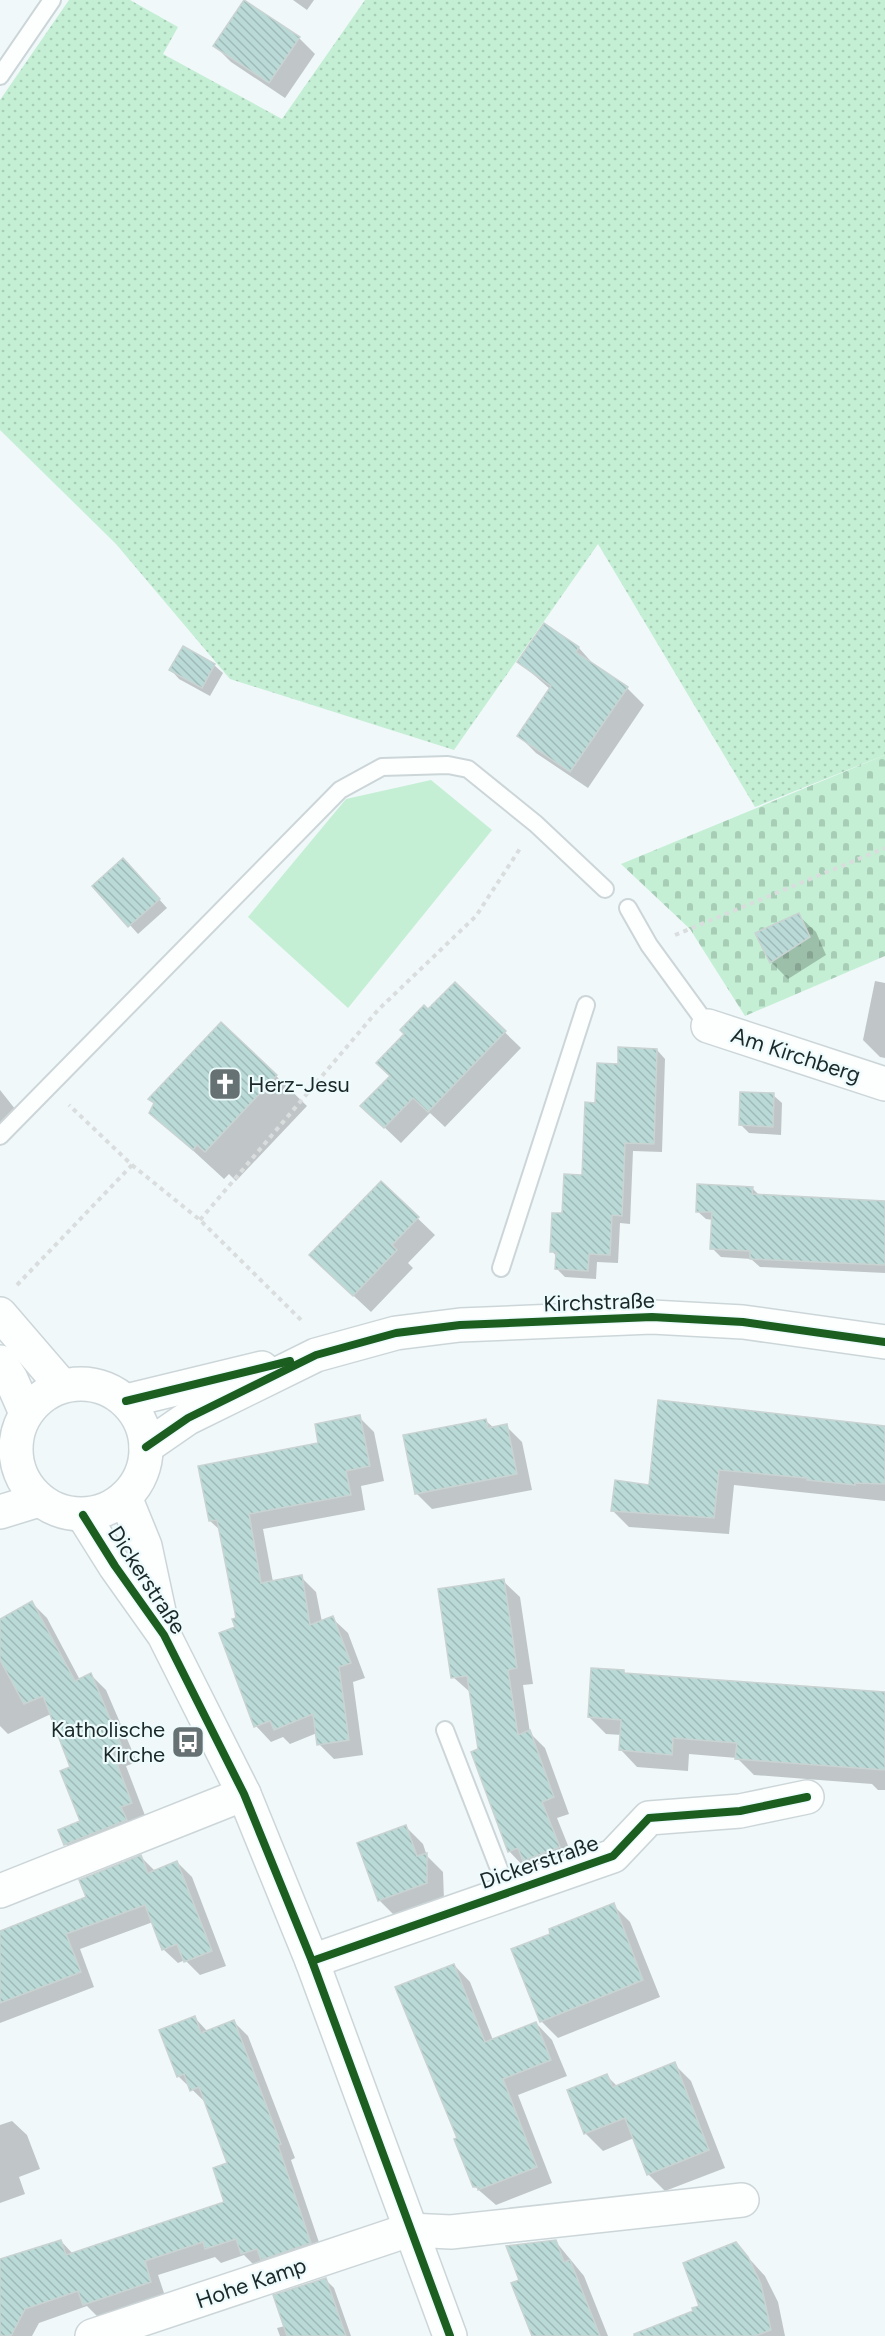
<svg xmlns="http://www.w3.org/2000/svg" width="885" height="2336" font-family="Figtree,sans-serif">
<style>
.grass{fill:url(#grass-dots)}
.cemetery{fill:url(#cemetery-stones)}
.park{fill:#c4efd4}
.shadow{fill:#0003}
.building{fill:url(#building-back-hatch);stroke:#c9d3d2;stroke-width:1.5}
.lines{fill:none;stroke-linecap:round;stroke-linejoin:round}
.service-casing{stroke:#ccd6d8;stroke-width:20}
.minor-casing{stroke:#ccd6d8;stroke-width:36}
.tertiary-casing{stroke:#ccd6d8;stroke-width:36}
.path{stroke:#dadddd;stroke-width:4;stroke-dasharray:4.5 4.5;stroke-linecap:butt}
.service{stroke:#fdfefe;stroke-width:16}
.minor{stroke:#fdfefe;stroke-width:33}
.tertiary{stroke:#fdfefe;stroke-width:33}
.cycleway-casing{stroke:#edfbfd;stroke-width:11}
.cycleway{stroke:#1b5e20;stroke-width:8}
.labels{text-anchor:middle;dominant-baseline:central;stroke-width:4.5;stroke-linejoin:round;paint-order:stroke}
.street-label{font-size:22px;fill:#1b282a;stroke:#edfbfd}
.poi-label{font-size:22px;fill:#1b282a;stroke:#edfbfd;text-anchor:start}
</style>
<defs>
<pattern id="grass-dots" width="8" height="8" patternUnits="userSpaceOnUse" patternTransform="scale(1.5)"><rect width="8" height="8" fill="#c4efd4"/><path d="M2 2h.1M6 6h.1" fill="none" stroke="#a8cdb6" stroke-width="1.8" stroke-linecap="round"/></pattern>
<pattern id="cemetery-stones" width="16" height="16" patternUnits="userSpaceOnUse" patternTransform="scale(1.5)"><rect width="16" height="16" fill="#c4efd4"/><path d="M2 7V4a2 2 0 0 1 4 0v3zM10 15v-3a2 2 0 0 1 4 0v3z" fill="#a8cdb6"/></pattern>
<pattern id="building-back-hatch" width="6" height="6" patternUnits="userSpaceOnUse" patternTransform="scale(1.5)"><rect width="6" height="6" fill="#badad7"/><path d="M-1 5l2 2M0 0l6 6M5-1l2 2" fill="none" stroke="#9fbbb9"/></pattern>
</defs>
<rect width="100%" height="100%" fill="#f0f8fa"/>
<path class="grass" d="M69,0H130L178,27L163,54L282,119L365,0H885V755L755,807L598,544L454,750L230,679L116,544L0,430V100Z"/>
<path class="cemetery" d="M885,755V956L745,1016L690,929L621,864Z"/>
<path class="park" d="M431,780L492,830L348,1008L248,917L346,799Z"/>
<g class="shadow">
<path d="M293,0H314L307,10Z"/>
<path d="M299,38L315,54L285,98L231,62L215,46Z"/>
<path d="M544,625L579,648L595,666L627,688L644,705L588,788L536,753L519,736L550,689L519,662Z"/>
<path d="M214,665L223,673L210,696L179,679L171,670Z"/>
<path d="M132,869L167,908L138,934L95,886Z"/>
<path d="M798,915L816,932L826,955L788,979L771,962Z"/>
<path d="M875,981L885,983V1058L880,1057L863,1040Z"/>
<path d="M455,984L521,1048L445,1127L430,1113L401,1143L362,1106L392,1076L406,1034Z"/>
<path d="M657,1050L665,1059L662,1152L633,1151L630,1224L620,1223L618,1263L597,1262L596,1279L565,1277L556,1268L557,1257L552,1251L563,1215L584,1176L597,1104L620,1065Z"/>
<path d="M276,1076L307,1106L236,1181L229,1174L224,1179L151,1112Z"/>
<path d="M0,1090L23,1119L0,1142Z"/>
<path d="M773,1095L782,1103L781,1135L749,1133L741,1125Z"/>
<path d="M381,1183L435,1235L408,1263L413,1268L371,1312L328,1272Z"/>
<path d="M752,1188L760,1196L885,1202V1273L760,1267L751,1259L721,1257L712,1248L713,1220L706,1219L697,1211Z"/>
<path d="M359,1417L374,1432L384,1481L361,1486L365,1510L263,1529L273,1582L301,1577L316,1592L322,1622L332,1618L348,1633L365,1678L353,1682L363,1755L334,1759L319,1744L317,1733L290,1744L283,1737L271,1742L256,1726L221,1531L210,1521Z"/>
<path d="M486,1421L494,1428L506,1426L522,1442L532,1490L432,1509L416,1493Z"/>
<path d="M885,1428V1501L734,1485L729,1534L629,1527L613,1511L650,1486Z"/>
<path d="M503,1581L520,1597L533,1684L523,1685L530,1733L545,1748L569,1814L557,1818L575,1863L541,1876L530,1866L525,1868L509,1851L479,1750L471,1693L453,1677Z"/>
<path d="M32,1603L47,1618L80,1680L91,1675L106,1690L137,1762L126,1766L146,1818L81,1860L66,1844L60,1830L82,1822L72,1768L51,1714L8,1734L0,1726V1620Z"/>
<path d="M624,1672L627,1675L885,1693V1790H878L872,1784L754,1775L737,1758L689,1754L688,1771L637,1767L621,1750L622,1735L606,1734L589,1717Z"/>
<path d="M406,1827L423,1844L427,1856L443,1872L444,1900L396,1917L379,1900Z"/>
<path d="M141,1857L155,1871L177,1862L192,1877L226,1966L200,1975L185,1960L178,1963L163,1949L153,1922L80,1949L94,1987L0,2023V1933L87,1898Z"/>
<path d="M613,1905L630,1922L660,1997L558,2038L541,2021Z"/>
<path d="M454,1965L470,1982L493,2040L536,2023L552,2040L567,2076L518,2095L552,2183L496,2205L474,2186L459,2139Z"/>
<path d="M195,2018L208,2032L234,2022L248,2036L295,2158L291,2160L324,2257L257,2268L244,2255L221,2263L215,2257L158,2275L165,2296L99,2318L87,2306L39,2323L32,2336H0V2279L61,2241L73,2254L226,2203L229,2164L206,2103L178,2076Z"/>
<path d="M674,2064L691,2081L725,2168L665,2191L648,2174L634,2138L603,2151L586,2134L569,2091L607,2076L617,2086Z"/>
<path d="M12,2121L27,2135L40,2169L19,2177L25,2194L0,2203V2125Z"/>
<path d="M556,2242L584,2276L608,2336H533Z"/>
<path d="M735,2243L765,2276L778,2302L785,2336H664L701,2306Z"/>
<path d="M325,2279L334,2288L351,2336H280L277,2328L285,2326Z"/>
</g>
<g class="building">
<path d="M244,0L300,37L269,83L213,46Z"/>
<path d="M544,623L579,647L576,652L628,687L570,772L517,736L551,686L517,662Z"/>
<path d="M183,646L215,664L202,688L169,670Z"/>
<path d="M123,858L160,899L128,927L92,886Z"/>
<path d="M799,913L810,937L770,963L755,933Z"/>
<path d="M455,982L506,1031L428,1112L413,1098L384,1128L360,1106L390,1076L376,1063L404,1034L400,1030L424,1005L428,1009Z"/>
<path d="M221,1022L277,1075L205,1152L197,1145L193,1150L149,1113L154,1103L148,1099Z"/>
<path d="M618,1047L657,1049L654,1144L625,1143L622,1216L612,1215L610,1255L589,1254L588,1271L555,1269L556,1252H550L552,1213H562L564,1174L582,1175L585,1102L595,1103L597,1063L618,1064Z"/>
<path d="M740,1092L774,1093L773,1127L739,1125Z"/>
<path d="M381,1181L419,1217L392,1245L397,1250L353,1296L309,1255Z"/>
<path d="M697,1184L753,1187L752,1194L885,1201V1265L750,1259V1251L710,1249L712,1212H696Z"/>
<path d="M658,1400L885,1426V1484L855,1483V1485L807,1480V1478L719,1470L714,1518L611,1511L615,1480L649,1485Z"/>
<path d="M360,1415L370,1466L346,1471L351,1495L249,1514L261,1583L302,1575L310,1625L333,1616L351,1663L339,1667L349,1740L317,1745L313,1714L274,1730L270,1721L254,1727L219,1633L235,1627L232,1619L236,1618L217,1520L209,1521L198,1466L318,1443L315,1424Z"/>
<path d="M486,1419L488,1428L507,1424L517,1474L415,1494L403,1435Z"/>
<path d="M504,1579L517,1668L508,1670L518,1735L530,1730L554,1797L542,1802L560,1847L523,1861L518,1848L508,1852L471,1752L478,1749L467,1676L451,1678L438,1589Z"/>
<path d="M32,1601L75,1681L91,1673L122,1747L112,1751L132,1803L121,1807L127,1820L64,1845L58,1830L80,1821L60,1771L70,1767L43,1696L24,1704L0,1660V1619Z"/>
<path d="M591,1668L624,1670V1673L885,1692V1770L735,1759L737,1743L673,1738L672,1755L619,1750L621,1720L588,1717Z"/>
<path d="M406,1825L417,1856L427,1853V1883L378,1901L357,1843Z"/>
<path d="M141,1855L148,1873L177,1861L212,1951L184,1962L177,1944L162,1950L145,1905L66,1934L81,1972L0,2003V1931L86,1897L79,1880Z"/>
<path d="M614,1903L643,1980L540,2022L511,1949L550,1934L549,1929Z"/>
<path d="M454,1964L485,2042L536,2022L551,2060L503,2079L537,2167L478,2190V2187H473L454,2139L457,2138L395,1987Z"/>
<path d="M195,2016L201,2033L234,2020L281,2144L278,2145L311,2243L261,2260L257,2249L241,2254L236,2239L205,2249L203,2242L145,2261L151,2282L83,2305L78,2291L25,2309L11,2336H0V2259L61,2240L66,2255L224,2202L213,2168L227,2163L199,2087L190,2091L184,2074L177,2077L159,2030Z"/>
<path d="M675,2062L709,2150L647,2175L625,2118L584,2134L567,2090L607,2074L613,2087Z"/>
<path d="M556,2240L564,2262L570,2260L600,2336H532L511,2283L519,2280L506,2246Z"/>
<path d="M736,2242L748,2257L761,2284L771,2330L755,2336H634V2334L693,2311L692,2308L699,2306L683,2263Z"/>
<path d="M326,2278L346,2336H287L273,2295Z"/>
</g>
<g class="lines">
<defs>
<g id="service">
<path d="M0,76L52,0"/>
<path d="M628,908L649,945L708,1026"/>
<path d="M0,1136L340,790L382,767L448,765L468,769L536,824L605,889"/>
<path d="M501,1268L586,1005"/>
<path d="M445,1730L508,1892"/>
</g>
<g id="minor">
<path d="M708,1026L885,1084"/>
<path d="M0,1314L62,1386"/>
<path d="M0,1362L11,1379L26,1413"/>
<path d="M125,1497L145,1546L161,1621"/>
<path d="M83,1515L115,1566L164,1635L244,1794L312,1961L450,2336"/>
<path d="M0,1891L244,1794"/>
<path d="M312,1961L613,1856L649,1818L740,1811L807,1797"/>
<path d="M92,2336L409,2230L451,2232L742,2200"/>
</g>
<g id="tertiary">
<circle cx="81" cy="1449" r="65"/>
<path d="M126,1401L262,1368"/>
<path d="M146,1447L188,1418L316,1355L396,1333L460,1325L652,1317L743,1322L885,1342"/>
<path d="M0,1512L39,1500"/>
</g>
</defs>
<use href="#service" class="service-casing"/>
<use href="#minor" class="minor-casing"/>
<use href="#tertiary" class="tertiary-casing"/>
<g class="path">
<path d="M675,935L885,848"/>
<path d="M132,1165L200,1220L304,1323"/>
<path d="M200,1220L378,1010L476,916L521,847"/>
<path d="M17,1285L132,1165L69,1105"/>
</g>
<use href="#service" class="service"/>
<use href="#minor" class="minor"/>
<use href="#tertiary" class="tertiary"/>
<defs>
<g id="cycleway">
<path d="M126,1401L290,1361"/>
<path d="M146,1447L188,1418L316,1355L396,1333L460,1325L652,1317L743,1322L885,1342"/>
<path d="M83,1515L115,1566L164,1635L244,1794L312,1961L450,2336"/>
<path d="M312,1961L613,1856L649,1818L740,1811L807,1797"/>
</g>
</defs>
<use href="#cycleway" class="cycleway-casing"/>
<use href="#cycleway" class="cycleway"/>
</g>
<defs>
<symbol id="church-square" viewBox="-11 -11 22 22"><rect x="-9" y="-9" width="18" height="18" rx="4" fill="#667173" stroke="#edfbfd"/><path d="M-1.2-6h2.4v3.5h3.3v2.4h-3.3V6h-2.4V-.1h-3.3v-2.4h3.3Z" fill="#fff"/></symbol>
<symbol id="bus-square" viewBox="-11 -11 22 22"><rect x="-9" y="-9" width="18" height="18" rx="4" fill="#667173" stroke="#edfbfd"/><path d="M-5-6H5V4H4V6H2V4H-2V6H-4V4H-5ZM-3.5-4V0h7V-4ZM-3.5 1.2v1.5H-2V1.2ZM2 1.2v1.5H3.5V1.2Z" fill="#fff"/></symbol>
</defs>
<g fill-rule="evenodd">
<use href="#church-square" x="206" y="1065" width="38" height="38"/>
<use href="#bus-square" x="169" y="1723" width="38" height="38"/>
</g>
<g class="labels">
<g class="street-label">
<text transform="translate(796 1055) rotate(18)">Am Kirchberg</text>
<text transform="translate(599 1302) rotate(-2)">Kirchstraße</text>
<text transform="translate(147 1580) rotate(57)">Dickerstraße</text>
<text transform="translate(539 1862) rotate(-19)">Dickerstraße</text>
<text transform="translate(251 2283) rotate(-19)">Hohe Kamp</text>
</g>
<g class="poi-label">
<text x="248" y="1084">Herz-Jesu</text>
<text x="165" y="1729" text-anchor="end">Katholische<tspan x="165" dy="25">Kirche</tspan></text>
</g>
</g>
</svg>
